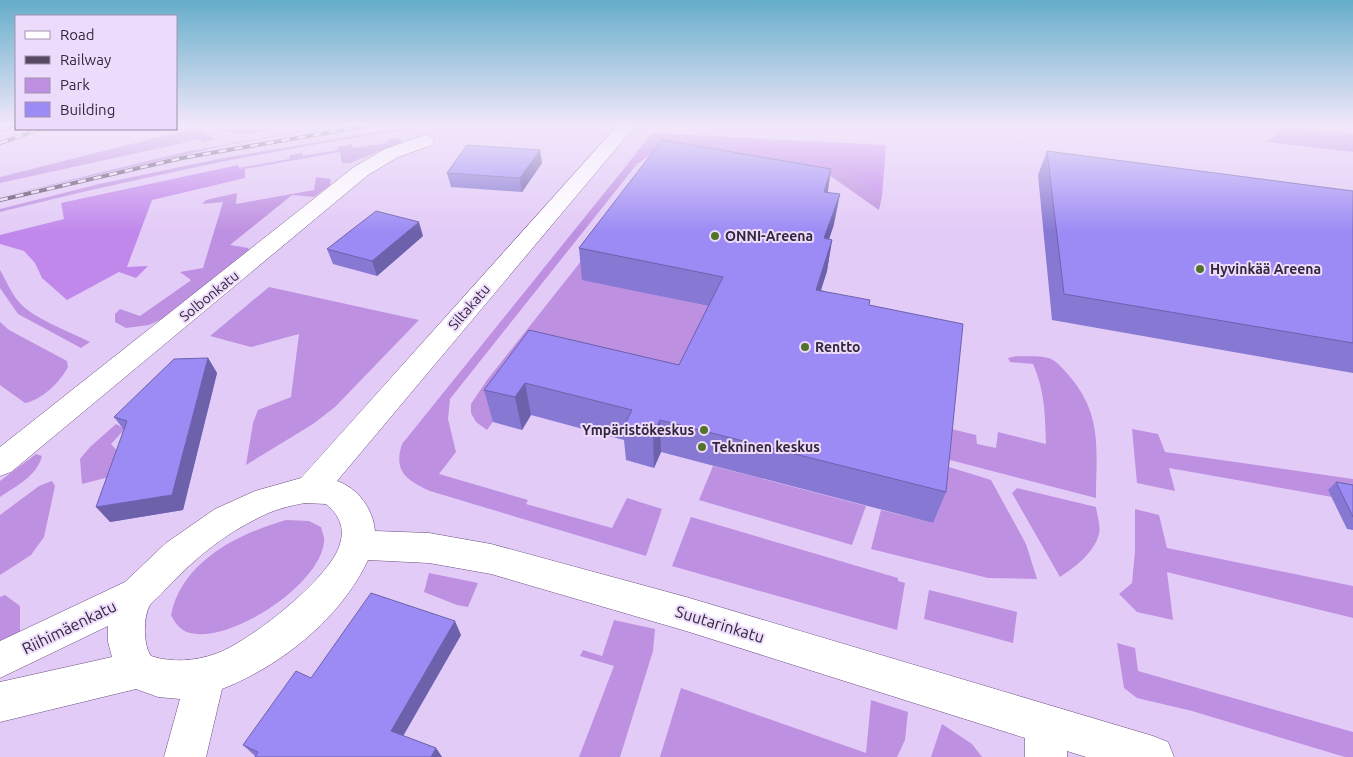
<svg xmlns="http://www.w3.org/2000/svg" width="1353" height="757" font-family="Ubuntu,sans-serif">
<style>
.green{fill:#be90e1}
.forest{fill:#c188ec}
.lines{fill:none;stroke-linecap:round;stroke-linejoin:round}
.minor-casing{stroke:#6a4e7f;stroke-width:1}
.minor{fill:#fff;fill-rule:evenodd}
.rail-casing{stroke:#584963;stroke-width:4}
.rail{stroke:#eddbfc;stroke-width:2.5;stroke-dasharray:8;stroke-linecap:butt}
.wall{fill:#8678d3}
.shaded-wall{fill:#6d61ac}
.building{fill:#9c8bf5;stroke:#6d61ac}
.poi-dot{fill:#54732a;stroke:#eddbfc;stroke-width:2}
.labels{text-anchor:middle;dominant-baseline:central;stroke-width:4;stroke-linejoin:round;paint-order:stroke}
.poi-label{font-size:14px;font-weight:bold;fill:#32263b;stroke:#eddbfc;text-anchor:start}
.street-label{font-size:14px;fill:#32263b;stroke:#eddbfc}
.near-street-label{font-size:16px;fill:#32263b;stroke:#eddbfc}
</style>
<rect width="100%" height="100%" fill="#e3cbf7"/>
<g class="green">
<path d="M184,126H193L215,139L202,143L201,139L0,183V177L187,130Z"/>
<path d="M209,126H249L275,129C252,135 231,135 209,126Z"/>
<path d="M332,126H338L228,145L0,197L189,151Z"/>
<path d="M411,126L405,130C269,150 134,179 0,212V209L99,184L223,158Z"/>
<path d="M1258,126H1281L1353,134V152L1267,142L1277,134L1268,128Z"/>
<path d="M397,138L401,139L402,142L350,163H342L340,152L245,169L238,168L289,159L290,155L302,153L303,156L338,150V147L352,144V148L388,143L389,139Z"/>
<path d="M637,164L450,399L448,419L456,452L439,474L528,500L526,504L612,528L627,498L662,509L646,556L430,491C407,480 393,472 402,444L626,166Z"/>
<path d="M816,166L848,172L882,196L879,210Z"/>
<path d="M316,177L331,179L330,185L314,197L292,195L230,245L248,248L249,250L162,319L149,325L126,328L115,322V314L120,309L140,316L190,281L191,280L180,272L203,268L223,202L202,204L206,200L237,193L236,204L314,190Z"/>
<path d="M640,179L582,279L721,309L679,397L535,362L487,430L476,422L471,413V404L487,380L578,265Z"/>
<path d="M0,270C6,280 10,291 18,301C33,319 69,331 90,342L81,348L18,314L0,288Z"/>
<path d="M269,287L419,320L335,407L313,424L246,465L253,423L258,410L291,397L299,334L251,347L210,336Z"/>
<path d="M0,322L9,330L67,361L68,367C60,382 42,400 25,403L0,385Z"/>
<path d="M1017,356C1027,357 1041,355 1051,359C1058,362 1066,372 1071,378C1103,417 1096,451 1096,498L950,460V455L940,452L943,427L976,435L977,444L996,448L998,432L1046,444C1045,415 1045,391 1033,364L1010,362L1008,358Z"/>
<path d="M116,424L125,429L111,444L118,452L109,477L82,484L80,459L90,447Z"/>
<path d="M1132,429L1158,434L1165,452L1353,479V494L1328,490L1332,497L1169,468L1175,491L1137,483Z"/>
<path d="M36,454L42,456C37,476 16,486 0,497V481Z"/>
<path d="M713,466L866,506L852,545L699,500Z"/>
<path d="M949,467L991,480L1026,544L1037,579L988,578L871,549L881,510L933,523L938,472L948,474Z"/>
<path d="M52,481L55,486L44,537L31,555L0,575V515L39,486Z"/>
<path d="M1017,488L1096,507C1097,515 1101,526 1099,534C1094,553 1075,567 1060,577L1012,493Z"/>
<path d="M1135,509L1159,515L1167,548L1353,586V618L1167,572L1173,620L1137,612L1119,594L1132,583L1135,551Z"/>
<path d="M691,517L898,578V581L905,583L897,630L672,566Z"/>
<path d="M286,520L309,521L321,527C322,532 325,538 324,542C320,585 231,643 190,633C181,631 175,623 171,615C182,561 238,534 286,520Z"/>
<path d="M429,573L478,583L468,607L457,605L424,592Z"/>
<path d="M929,590L1017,612L1013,643L924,619Z"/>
<path d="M5,595L20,606V636L0,644V597Z"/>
<path d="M614,620L655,629L653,651L620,757H579L614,666L580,656L583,650L602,656Z"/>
<path d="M1117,643L1135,648L1138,671L1353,732V757H1345L1192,711L1137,698L1124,688Z"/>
<path d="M681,688L866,753L871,700L908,712L905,740L897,757H660Z"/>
<path d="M942,724L972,744L982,757H931Z"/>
</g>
<g class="forest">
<path d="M652,133L886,145L882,196L847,172L695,147L665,151L649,156L637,164L626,166Z"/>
<path d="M238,165L239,168L245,169V178L152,200L127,267L148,266L136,278L119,272L67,300L42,278L35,263L24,251L0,244V235L64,219L61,203Z"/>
</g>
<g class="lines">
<defs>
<g id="minor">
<path d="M617,126H635L337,481C358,488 373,509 375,531L429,533L491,544L686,597L1153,736L1168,742L1174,757H1086L1067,751V757H1025V738L686,631L491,574L429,563L368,560C341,618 281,666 222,689L206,757H164L180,699L158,697L136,689L0,722V682L112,657L108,642V626L0,678V641L125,582L166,543L215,509L255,491L301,478ZM305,503L326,504C339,515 345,527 340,544C331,578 248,643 215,654C195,661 172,663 151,656C143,646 143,616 150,605C154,600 160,596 164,591C192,561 221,536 258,518C273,510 288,506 305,503Z"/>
<path d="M425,135L432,137L434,141L432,145L398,157L368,175L11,472L0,476V447L354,167L385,149Z"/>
</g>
</defs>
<use href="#minor" class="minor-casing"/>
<use href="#minor" class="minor"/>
<defs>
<g id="rail">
<path d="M0,130L13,126"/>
<path d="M0,143L41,129"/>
<path d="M0,200L182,158L366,126"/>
</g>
</defs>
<use href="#rail" class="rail-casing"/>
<use href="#rail" class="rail"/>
</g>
<g class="wall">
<path d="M1047,151L1353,191V373L1052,320L1038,175Z"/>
<path d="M542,163L522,192L451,187L447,173Z"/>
<path d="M828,192L834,224L829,239L832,240L827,271L821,290L869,305L946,492L933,523L661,452L654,468L626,460L624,440L531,415L522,430L493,422L484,390L529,330L679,365L708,306L582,280L579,248Z"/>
<path d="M423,236L377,276L333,264L327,249Z"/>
<path d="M208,358L217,373L183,510L110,522L124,430L114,417Z"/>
<path d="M1336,482L1353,485V530L1347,529L1328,490Z"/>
<path d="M461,635L403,736L436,748L442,757H255V756L243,745Z"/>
</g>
<g class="shaded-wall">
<path d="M540,150L542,163L522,192L520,178Z"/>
<path d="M831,169L827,198L824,192Z"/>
<path d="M840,194L834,224L819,270L824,238Z"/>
<path d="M419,222L423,236L377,276L372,261Z"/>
<path d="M832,240L827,271L811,321L816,290Z"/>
<path d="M208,358L217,373L183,510L110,522L96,507Z"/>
<path d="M525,383L531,415L522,430L515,397Z"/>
<path d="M660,420L661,452L654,468L653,435Z"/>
<path d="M455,621L461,635L399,743L391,731Z"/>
<path d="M436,748L442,757H431Z"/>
</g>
<g class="building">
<path d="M662,140L831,169L824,192L840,194L824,238L832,240L816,290L870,300L869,305L963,324L946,492L660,420L653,435L623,428L632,410L525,383L515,397L484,390L529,330L679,365L723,277L579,248Z"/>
<path d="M467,145L540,150L520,178L447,173Z"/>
<path d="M1047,151L1353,191V343L1064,294Z"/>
<path d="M376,211L419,222L372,261L327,249Z"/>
<path d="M208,358L172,495L96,507L127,421L114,417L174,359Z"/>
<path d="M1336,482L1353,485V517Z"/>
<path d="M371,593L455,621L391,731L436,748L431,757H255L258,752L243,745L296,671L311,678Z"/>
</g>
<linearGradient id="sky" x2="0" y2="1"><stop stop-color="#65adc9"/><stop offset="0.54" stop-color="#f2e8fb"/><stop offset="1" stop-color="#f2e8fb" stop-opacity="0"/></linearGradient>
<rect width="1353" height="232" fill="url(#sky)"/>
<g class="poi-dot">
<circle cx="715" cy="236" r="5"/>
<circle cx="1200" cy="269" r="5"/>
<circle cx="805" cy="347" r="5"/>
<circle cx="704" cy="430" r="5"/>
<circle cx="702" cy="447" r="5"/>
</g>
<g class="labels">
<g class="poi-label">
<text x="725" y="236">ONNI-Areena</text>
<text x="1210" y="269">Hyvinkää Areena</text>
<text x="815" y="347">Rentto</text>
<text x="694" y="430" text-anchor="end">Ympäristökeskus</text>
<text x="712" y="447">Tekninen keskus</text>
</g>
<g class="street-label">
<text transform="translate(209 296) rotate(-39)">Solbonkatu</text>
<text transform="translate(469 307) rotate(-49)">Siltakatu</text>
</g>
<g class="near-street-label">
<text transform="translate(720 624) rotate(17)">Suutarinkatu</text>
<text transform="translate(69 627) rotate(-26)">Riihimäenkatu</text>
</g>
</g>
<rect x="15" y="15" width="162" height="115" fill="#eddbfc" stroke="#a293af"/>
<rect x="25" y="31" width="25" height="8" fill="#ffffff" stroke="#a293af"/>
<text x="60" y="40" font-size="15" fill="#32263b">Road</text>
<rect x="25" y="56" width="25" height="8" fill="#584963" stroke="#a293af"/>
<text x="60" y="65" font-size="15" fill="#32263b">Railway</text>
<rect x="25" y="78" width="25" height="15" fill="#be90e1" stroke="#a293af"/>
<text x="60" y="90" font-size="15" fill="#32263b">Park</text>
<rect x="25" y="102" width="25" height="15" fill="#9c8bf5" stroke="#a293af"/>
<text x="60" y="115" font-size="15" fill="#32263b">Building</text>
</svg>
